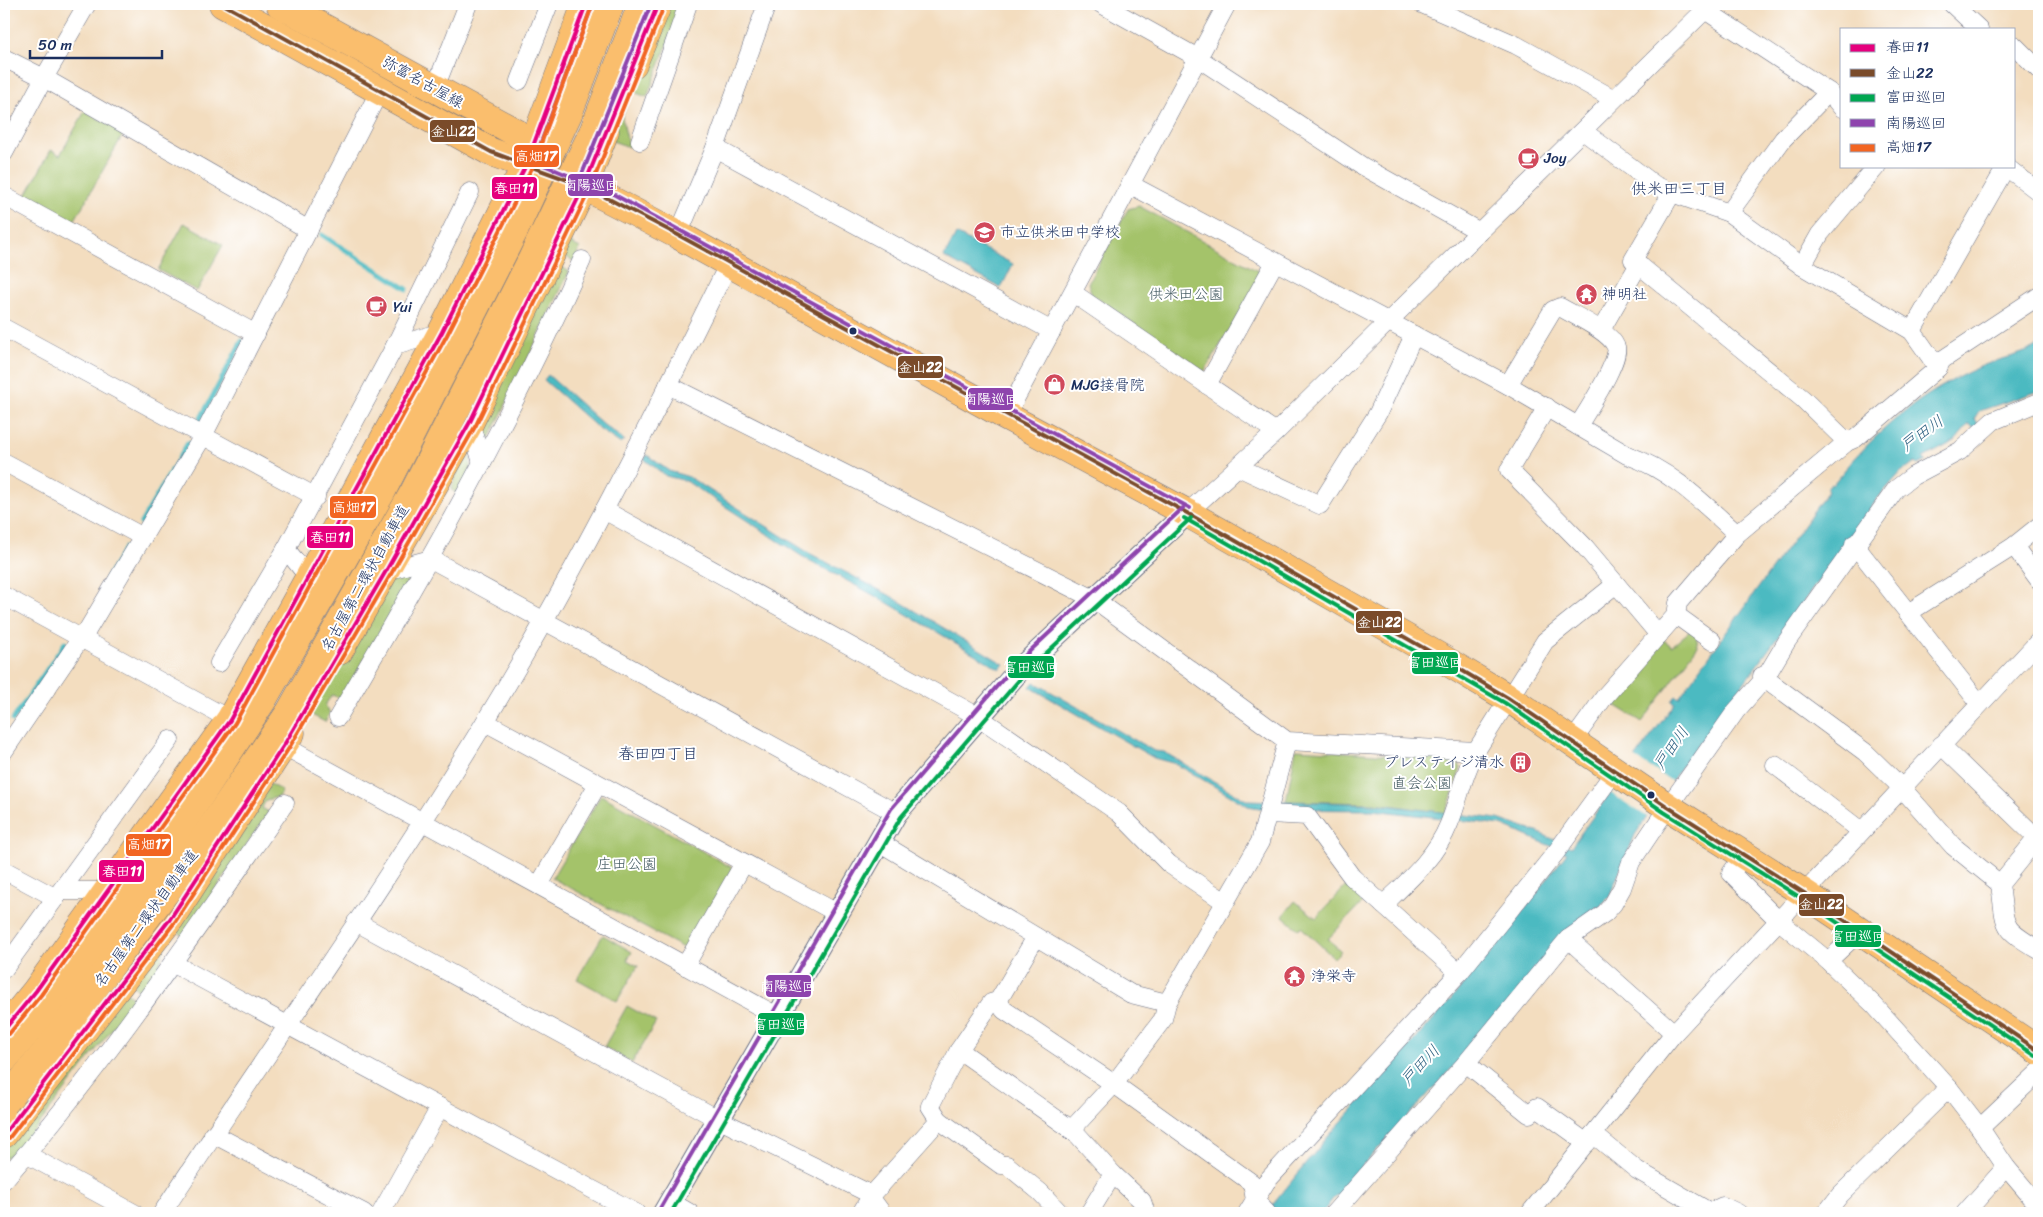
<svg xmlns="http://www.w3.org/2000/svg" width="2043" height="1217" font-family="Sriracha,'Klee One',sans-serif">
<style>
.green{fill:#a4c36b;stroke:#607964}
.water{fill:#4bbac1;stroke:#337490}
.pier{fill:#f3ddbf}
.lines{fill:none;stroke-linecap:round;stroke-linejoin:round}
.stream{stroke:#4bbac1;stroke-width:5}
.minor-casing{stroke:#676c80;stroke-width:19}
.tertiary-casing{stroke:#676c80;stroke-width:24}
.primary-casing{stroke:#676c80;stroke-width:29}
.trunk-casing{stroke:#676c80;stroke-width:29}
.minor{stroke:#fff;stroke-width:18}
.tertiary{stroke:#fff;stroke-width:22}
.primary{stroke:#fabe6d;stroke-width:28}
.trunk{stroke:#fabe6d;stroke-width:28}
.motorway-bridge-casing{stroke:#676c80;stroke-width:29;stroke-linecap:butt}
.motorway-bridge{stroke:#fabe6d;stroke-width:28}
.bus-1-casing{stroke:#fff;stroke-width:8}
.bus-2-casing{stroke:#fff;stroke-width:8}
.bus-3-casing{stroke:#fff;stroke-width:8}
.bus-4-casing{stroke:#fff;stroke-width:8}
.bus-5-casing{stroke:#fff;stroke-width:8}
.bus-1{stroke:#e5007d;stroke-width:4}
.bus-2{stroke:#7a4b2a;stroke-width:4}
.bus-3{stroke:#00a651;stroke-width:4}
.bus-4{stroke:#8e44ad;stroke-width:4}
.bus-5{stroke:#f26522;stroke-width:4}
.bus-dot{fill:#1b2f5e;stroke:#fff;stroke-width:2}
.labels{text-anchor:middle;dominant-baseline:central;stroke-width:4;stroke-linejoin:round;paint-order:stroke}
.street-label{font-size:15px;fill:#1b2f5e;stroke:#fff}
.poi-label{font-size:15px;fill:#1b2f5e;stroke:#fff;text-anchor:start}
.park-label{font-size:15px;fill:#445b62;stroke:#fff}
.neighbourhood-label{font-size:16px;fill:#1b2f5e;stroke:#fff}
.water-label{font-size:16px;font-style:italic;fill:#2c6081;stroke:#fff}
.line-badge{stroke:#fff;stroke-width:2}
.badge-label{font-size:14px;text-anchor:middle;font-weight:bold;fill:#fff}
</style>
<rect width="100%" height="100%" fill="#fff"/>
<filter id="ink" filterUnits="userSpaceOnUse"><feTurbulence type="fractalNoise" baseFrequency=".02" numOctaves="2"/><feDisplacementMap in="SourceGraphic" scale="10" xChannelSelector="R" yChannelSelector="G"/><feConvolveMatrix kernelMatrix="1 2 1 2 8 2 1 2 1" color-interpolation-filters="sRGB"/></filter>
<filter id="wash" filterUnits="userSpaceOnUse"><feTurbulence type="fractalNoise" baseFrequency=".0096" numOctaves="4" result="noise"/><feDisplacementMap in="SourceGraphic" scale="20" xChannelSelector="R" yChannelSelector="G"/><feGaussianBlur stdDeviation="1.12" result="paint"/><feColorMatrix in="noise" values="0 0 0 0 0 0 0 0 0 0 0 0 0 0 0 0 0 1.4 0 .05"/><feComposite in="paint" operator="in"/></filter>
<g filter="url(#wash)">
<rect width="100%" height="100%" fill="#f3ddbf"/>
<g class="green">
<path d="M663,4H683L647,97L631,91L622,118L629,147L610,140Z"/>
<path d="M85,111L124,133L73,223L25,197L51,150L60,155Z"/>
<path d="M1139,206L1258,271L1262,276L1204,372L1092,295L1088,283L1128,209Z"/>
<path d="M184,223L223,245L197,291L158,270Z"/>
<path d="M565,240L580,248L574,261L566,257L561,266L569,272L489,440H484L476,427Z"/>
<path d="M467,444C475,462 468,478 461,495L451,490Z"/>
<path d="M406,572L410,578L342,699L332,695L325,705L330,713L325,722L308,713L388,579Z"/>
<path d="M1691,630L1696,635L1698,646L1642,722L1607,700L1662,639L1672,646Z"/>
<path d="M1296,749L1455,759L1461,768L1446,813L1375,803L1286,801Z"/>
<path d="M270,784L282,791L278,797L266,800L262,808L269,812L184,936L179,933L177,928Z"/>
<path d="M601,795L731,867L732,871L687,950L552,878Z"/>
<path d="M1350,882L1367,898L1328,939L1341,951L1334,958L1301,927L1298,929L1283,916L1295,901L1316,918Z"/>
<path d="M166,934C165,956 157,972 147,991L141,992L125,980Z"/>
<path d="M603,935L632,952L627,960L638,966L617,1001L577,979Z"/>
<path d="M119,986L135,999L19,1150L4,1158V1136Z"/>
<path d="M627,1006L656,1022L632,1063L604,1047Z"/>
</g>
<g class="water">
<path d="M956,234L1013,264L1001,288L944,257Z"/>
<path d="M2039,345V391L1979,411L1974,419L1979,424L1974,428L1969,424L1955,441L1923,458L1926,461L1918,465L1915,462L1901,472L1878,498L1799,608L1801,610L1798,616L1795,614L1664,791L1635,835L1609,897L1342,1188L1345,1190L1340,1197L1336,1195L1322,1213H1266L1325,1140L1446,1005L1496,946L1567,853L1501,825L1373,810L1265,809L1248,806L1176,764L1154,758L1030,687L1034,682L1154,751L1164,752L1246,800L1375,804L1498,819L1537,832L1571,847L1675,703L1672,701L1676,696L1679,698L1828,491L1826,489L1831,483L1833,484C1876,431 1918,394 1982,366C2000,358 2022,356 2039,345Z"/>
<path d="M548,375L604,425L624,440L621,444L599,429L544,380Z"/>
<path d="M647,455L669,471L689,477L809,553L889,595L1004,664L1000,669L886,602L803,557L686,481L666,476L644,459Z"/>
</g>
<path class="pier" d="M1634,757L1673,782L1649,818L1609,792Z"/>
<g class="lines">
<g class="stream">
<path d="M322,235L407,289"/>
<path d="M200,420L242,341"/>
<path d="M141,523L188,443"/>
<path d="M106,580L125,548"/>
<path d="M13,720L65,643"/>
</g>
</g>
</g>
<g filter="url(#ink)">
<g class="lines">
<defs>
<g id="minor">
<path d="M1101,4L1198,58L1362,166L1480,232"/>
<path d="M1422,4L1516,45L1614,99"/>
<path d="M1952,4L1979,29"/>
<path d="M1705,10L1829,92L1842,108"/>
<path d="M2014,45L2039,70"/>
<path d="M4,58L44,78L309,230"/>
<path d="M519,81L549,4"/>
<path d="M435,88L468,4"/>
<path d="M1583,131L1655,185L1672,193"/>
<path d="M640,141L688,4"/>
<path d="M715,148L1052,331"/>
<path d="M4,153L44,78L87,4"/>
<path d="M2005,166L2039,192"/>
<path d="M1131,185L1508,385L1627,455C1671,470 1703,503 1737,534"/>
<path d="M4,196L256,334"/>
<path d="M1729,213L1783,139L1829,92"/>
<path d="M678,235L715,148L767,4"/>
<path d="M1802,266L1820,234L1877,166"/>
<path d="M1073,293L1276,432"/>
<path d="M4,328L316,497"/>
<path d="M1601,330L1639,264"/>
<path d="M1912,331L2006,167"/>
<path d="M395,346L470,192"/>
<path d="M668,385L1094,599L1287,741L1476,751L1545,641L1616,584"/>
<path d="M1207,385L1275,262"/>
<path d="M1508,385L1553,310L1560,307C1575,316 1610,331 1616,347C1621,359 1586,413 1578,426"/>
<path d="M1547,407L1509,470L1585,547L1659,635"/>
<path d="M1006,416L1227,4"/>
<path d="M470,422L482,463"/>
<path d="M1847,442L1803,399L1633,260L1672,193L1729,213L1802,266L1912,331L1938,368"/>
<path d="M4,462L143,537"/>
<path d="M1238,467L1320,505L1378,413L1414,335"/>
<path d="M604,510L977,716L1119,813L1169,864L1225,902"/>
<path d="M1187,513L1276,432L1711,4"/>
<path d="M1854,544L1979,703"/>
<path d="M2014,546L2039,580"/>
<path d="M386,571L431,559L896,813"/>
<path d="M309,578L286,549L395,346L442,332"/>
<path d="M4,596L238,724"/>
<path d="M1908,613L2014,546L2039,526"/>
<path d="M1676,615L1712,641"/>
<path d="M82,639L203,436L380,90"/>
<path d="M219,663L286,549"/>
<path d="M1762,676L1865,752L1901,787L1953,846L2000,884"/>
<path d="M338,717C426,568 511,418 582,260"/>
<path d="M485,722L837,913"/>
<path d="M275,741L777,1016"/>
<path d="M1572,742L1605,696L1676,615L1678,603L1737,534L1847,442L1856,438L1938,368L1942,360L2039,296"/>
<path d="M1941,745L2037,838L2000,884C2006,928 2000,927 2039,950"/>
<path d="M4,751L81,638"/>
<path d="M1775,765L1861,831"/>
<path d="M1269,814L1307,816L1352,877L1459,973"/>
<path d="M879,842L1131,994L1167,1003"/>
<path d="M1744,855L1731,873L1778,920L1828,961L1874,1005L1949,1088L1980,1128L2006,1167L2039,1206"/>
<path d="M4,870L56,898"/>
<path d="M539,885L598,784"/>
<path d="M62,891H109"/>
<path d="M1383,905C1408,881 1436,857 1449,824C1459,800 1463,774 1476,751"/>
<path d="M356,922L718,1119L872,1195"/>
<path d="M1568,939L1674,1033"/>
<path d="M1828,961L1860,931"/>
<path d="M174,964L636,1213"/>
<path d="M685,966L744,863"/>
<path d="M4,969L170,740"/>
<path d="M998,1001L1004,1010L1114,1084L1071,1130"/>
<path d="M959,1050L1075,1132L1113,1174L1089,1213"/>
<path d="M1466,1063L1529,1114L1537,1107L1587,1143"/>
<path d="M939,1120L1001,1165H1007L1040,1192L1060,1213"/>
<path d="M1980,1128L2039,1072"/>
<path d="M213,1134L364,1213"/>
<path d="M1593,1134L1637,1170L1710,1212L1723,1206L1738,1213"/>
<path d="M26,1154L134,1213"/>
<path d="M1113,1174L1142,1201L1146,1213"/>
<path d="M4,1180C107,1062 195,931 285,803"/>
<path d="M871,1198L882,1213"/>
<path d="M671,1202L690,1213"/>
<path d="M162,1213C269,1050 382,891 483,725C574,576 652,419 729,263"/>
<path d="M381,1213L440,1107"/>
<path d="M861,1213L872,1195L939,1120L930,1106L959,1050L991,1003L998,1001L1036,937"/>
<path d="M1247,1213L1266,1182L1459,973L1557,851L1615,771"/>
<path d="M1267,1213L1255,1200L1252,1183L1114,1084L1163,1019L1167,1003L1260,842L1287,741"/>
<path d="M1334,1213L1466,1063L1568,939L1605,913L1613,904L1622,888L1631,862L1668,807L1736,711L1765,678L1787,641L1896,489L1913,476L1960,451L1993,421L2039,402"/>
<path d="M1530,1213L1674,1033L2039,641"/>
<path d="M1826,1213L1840,1195L1949,1088"/>
<path d="M1965,1213L2006,1167"/>
</g>
<path id="tertiary" d="M664,1213L896,813L1021,668L1187,513"/>
<g id="primary">
<path d="M223,4L491,152L584,186L678,235L1006,416L1187,513L1436,655L1508,698L1668,807L1804,893L2039,1051"/>
<path d="M280,4L535,143L551,157"/>
</g>
<g id="trunk">
<path d="M633,64L658,4"/>
<path d="M339,651L470,422L584,186L605,131"/>
<path d="M4,1030L36,991L230,720L309,578L442,332L526,165L586,4"/>
<path d="M4,1134L170,919L291,733"/>
</g>
</defs>
<use href="#minor" class="minor-casing"/>
<use href="#tertiary" class="tertiary-casing"/>
<use href="#primary" class="primary-casing"/>
<use href="#trunk" class="trunk-casing"/>
<use href="#minor" class="minor"/>
<use href="#tertiary" class="tertiary"/>
<use href="#primary" class="primary"/>
<use href="#trunk" class="trunk"/>
<defs>
<g id="motorway-bridge">
<path d="M4,1059L69,982L154,865L262,701L382,491L515,229L568,114L610,4"/>
<path d="M4,1103L50,1047L188,862L290,712L415,490L531,261L594,130L642,4"/>
</g>
</defs>
<use href="#motorway-bridge" class="motorway-bridge-casing"/>
<use href="#motorway-bridge" class="motorway-bridge"/>
<defs>
<g id="bus-1">
<path d="M4,1030L36,991L230,720L442,332L526,165L586,4"/>
<path d="M4,1134L170,919L284,745L386,571L470,422L584,186L658,4"/>
</g>
<path id="bus-2" d="M223,4L491,152L584,186L678,235L1187,513L1436,655L1508,698L1668,807L1804,893L2039,1051"/>
<g id="bus-3">
<path d="M1184,518L1505,703L1664,812L1801,898L2036,1056"/>
<path d="M671,1213L901,817L1026,672L1191,518"/>
</g>
<g id="bus-4">
<path d="M592,6L534,161L613,194L1190,508"/>
<path d="M578,184L651,4"/>
<path d="M659,1210L891,809L1017,663L1183,508"/>
</g>
<g id="bus-5">
<path d="M9,1034L41,995L235,723L447,335L532,168L592,6"/>
<path d="M9,1138L175,922L289,748L391,574L476,425L590,189L664,6"/>
</g>
</defs>
<use href="#bus-1" class="bus-1-casing"/>
<use href="#bus-2" class="bus-2-casing"/>
<use href="#bus-3" class="bus-3-casing"/>
<use href="#bus-4" class="bus-4-casing"/>
<use href="#bus-5" class="bus-5-casing"/>
<use href="#bus-1" class="bus-1"/>
<use href="#bus-2" class="bus-2"/>
<use href="#bus-3" class="bus-3"/>
<use href="#bus-4" class="bus-4"/>
<use href="#bus-5" class="bus-5"/>
</g>
</g>
<defs>
<symbol id="cafe-disc" viewBox="-11 -11 22 22"><circle r="9.5" fill="#d1495b" stroke="#fff"/><path d="M-5.5-4.5H6V0H3Q3 3.5 0 3.5H-2.5Q-5.5 3.5-5.5 0ZM3-3.2v2h1.7v-2ZM-6 4.5H4V6H-6Z" fill="#fff"/></symbol>
<symbol id="school-disc" viewBox="-11 -11 22 22"><circle r="9.5" fill="#d1495b" stroke="#fff"/><path d="M0-5L7-2L0 1L-7-2ZM-4 1L0 2.5L4 1V4Q0 6-4 4Z" fill="#fff"/></symbol>
<symbol id="temple-disc" viewBox="-11 -11 22 22"><circle r="9.5" fill="#d1495b" stroke="#fff"/><path d="M0-6L5-2H3V0L6.5 2.5H4V6H1.5V3h-3V6H-4V2.5H-6.5L-3 0V-2H-5Z" fill="#fff"/></symbol>
<symbol id="shop-disc" viewBox="-11 -11 22 22"><circle r="9.5" fill="#d1495b" stroke="#fff"/><path d="M-5-2.5h2.3a2.7 3.5 0 0 1 5.4 0H5L5.5 6h-11ZM-1.5-2.5h3a1.5 2.3 0 0 0-3 0Z" fill="#fff"/></symbol>
<symbol id="building-disc" viewBox="-11 -11 22 22"><circle r="9.5" fill="#d1495b" stroke="#fff"/><path d="M-4-6H4V6H1V3H-1V6H-4ZM-2.5-4.3h1.7v1.8h-1.7ZM.8-4.3h1.7v1.8H.8ZM-2.5-1h1.7V.8h-1.7ZM.8-1h1.7V.8H.8Z" fill="#fff"/></symbol>
</defs>
<g fill-rule="evenodd">
<use href="#cafe-disc" x="1516" y="146" width="25" height="25"/>
<use href="#school-disc" x="972" y="220" width="25" height="25"/>
<use href="#temple-disc" x="1574" y="282" width="25" height="25"/>
<use href="#cafe-disc" x="364" y="294" width="25" height="25"/>
<use href="#shop-disc" x="1042" y="372" width="25" height="25"/>
<use href="#building-disc" x="1508" y="750" width="25" height="25"/>
<use href="#temple-disc" x="1282" y="964" width="25" height="25"/>
</g>
<g class="bus-dot">
<circle cx="853" cy="331" r="4.5"/>
<circle cx="1651" cy="795" r="4.5"/>
</g>
<g class="labels">
<g class="street-label">
<text transform="translate(423 82) rotate(29)">弥富名古屋線</text>
<text transform="translate(365 578) rotate(-61)">名古屋第二環状自動車道</text>
<text transform="translate(146 918) rotate(-54)">名古屋第二環状自動車道</text>
</g>
<g class="poi-label">
<text x="1544" y="158">Joy</text>
<text x="1000" y="232">市立供米田中学校</text>
<text x="1602" y="294">神明社</text>
<text x="393" y="307">Yui</text>
<text x="1071" y="385">MJG接骨院</text>
<text x="1504" y="762" text-anchor="end">プレステイジ清水</text>
<text x="1311" y="976">浄栄寺</text>
</g>
<g class="park-label">
<text x="1186" y="294">供米田公園</text>
<text x="1422" y="783">直会公園</text>
<text x="627" y="864">庄田公園</text>
</g>
<g class="neighbourhood-label">
<text x="1679" y="188">供米田三丁目</text>
<text x="658" y="753">春田四丁目</text>
</g>
<g class="water-label">
<text transform="translate(1922 433) rotate(-36)">戸田川</text>
<text transform="translate(1671 748) rotate(-55)">戸田川</text>
<text transform="translate(1420 1065) rotate(-47)">戸田川</text>
</g>
</g>
<g class="line-badge">
<rect x="429" y="119" width="47" height="24" rx="5" fill="#7a4b2a"/>
<rect x="513" y="144" width="47" height="24" rx="5" fill="#f26522"/>
<rect x="567" y="173" width="47" height="24" rx="5" fill="#8e44ad"/>
<rect x="491" y="176" width="47" height="24" rx="5" fill="#e5007d"/>
<rect x="897" y="355" width="47" height="24" rx="5" fill="#7a4b2a"/>
<rect x="967" y="387" width="47" height="24" rx="5" fill="#8e44ad"/>
<rect x="329" y="495" width="48" height="24" rx="5" fill="#f26522"/>
<rect x="306" y="525" width="48" height="24" rx="5" fill="#e5007d"/>
<rect x="1355" y="610" width="48" height="24" rx="5" fill="#7a4b2a"/>
<rect x="1411" y="651" width="48" height="24" rx="5" fill="#00a651"/>
<rect x="1007" y="655" width="48" height="24" rx="5" fill="#00a651"/>
<rect x="125" y="833" width="47" height="24" rx="5" fill="#f26522"/>
<rect x="98" y="859" width="47" height="24" rx="5" fill="#e5007d"/>
<rect x="1798" y="893" width="47" height="24" rx="5" fill="#7a4b2a"/>
<rect x="1834" y="924" width="48" height="24" rx="5" fill="#00a651"/>
<rect x="765" y="974" width="47" height="24" rx="5" fill="#8e44ad"/>
<rect x="757" y="1012" width="48" height="24" rx="5" fill="#00a651"/>
</g>
<g class="badge-label">
<text x="453" y="136">金山22</text>
<text x="536" y="161">高畑17</text>
<text x="591" y="190">南陽巡回</text>
<text x="514" y="193">春田11</text>
<text x="920" y="372">金山22</text>
<text x="991" y="404">南陽巡回</text>
<text x="353" y="512">高畑17</text>
<text x="330" y="542">春田11</text>
<text x="1379" y="627">金山22</text>
<text x="1435" y="667">富田巡回</text>
<text x="1031" y="672">富田巡回</text>
<text x="148" y="849">高畑17</text>
<text x="122" y="876">春田11</text>
<text x="1821" y="909">金山22</text>
<text x="1858" y="941">富田巡回</text>
<text x="788" y="991">南陽巡回</text>
<text x="781" y="1029">富田巡回</text>
</g>
<rect width="2043" height="1217" fill="none" stroke="#fff" stroke-width="20"/>
<rect x="1840" y="28" width="175" height="140" fill="#ffffff" stroke="#a4acbf"/>
<rect x="1850" y="44" width="25" height="8" fill="#e5007d" stroke="#a4acbf"/>
<text x="1886" y="52" font-size="15" fill="#1b2f5e">春田11</text>
<rect x="1850" y="69" width="25" height="8" fill="#7a4b2a" stroke="#a4acbf"/>
<text x="1886" y="78" font-size="15" fill="#1b2f5e">金山22</text>
<rect x="1850" y="94" width="25" height="8" fill="#00a651" stroke="#a4acbf"/>
<text x="1886" y="102" font-size="15" fill="#1b2f5e">富田巡回</text>
<rect x="1850" y="119" width="25" height="8" fill="#8e44ad" stroke="#a4acbf"/>
<text x="1886" y="128" font-size="15" fill="#1b2f5e">南陽巡回</text>
<rect x="1850" y="144" width="25" height="8" fill="#f26522" stroke="#a4acbf"/>
<text x="1886" y="152" font-size="15" fill="#1b2f5e">高畑17</text>
<path d="M30 50v8h132v-8" fill="none" stroke="#1b2f5e" stroke-width="2.5"/>
<text x="38" y="50" font-size="15" fill="#1b2f5e" stroke="#ffffff" stroke-width="4" paint-order="stroke">50 m</text>
</svg>
